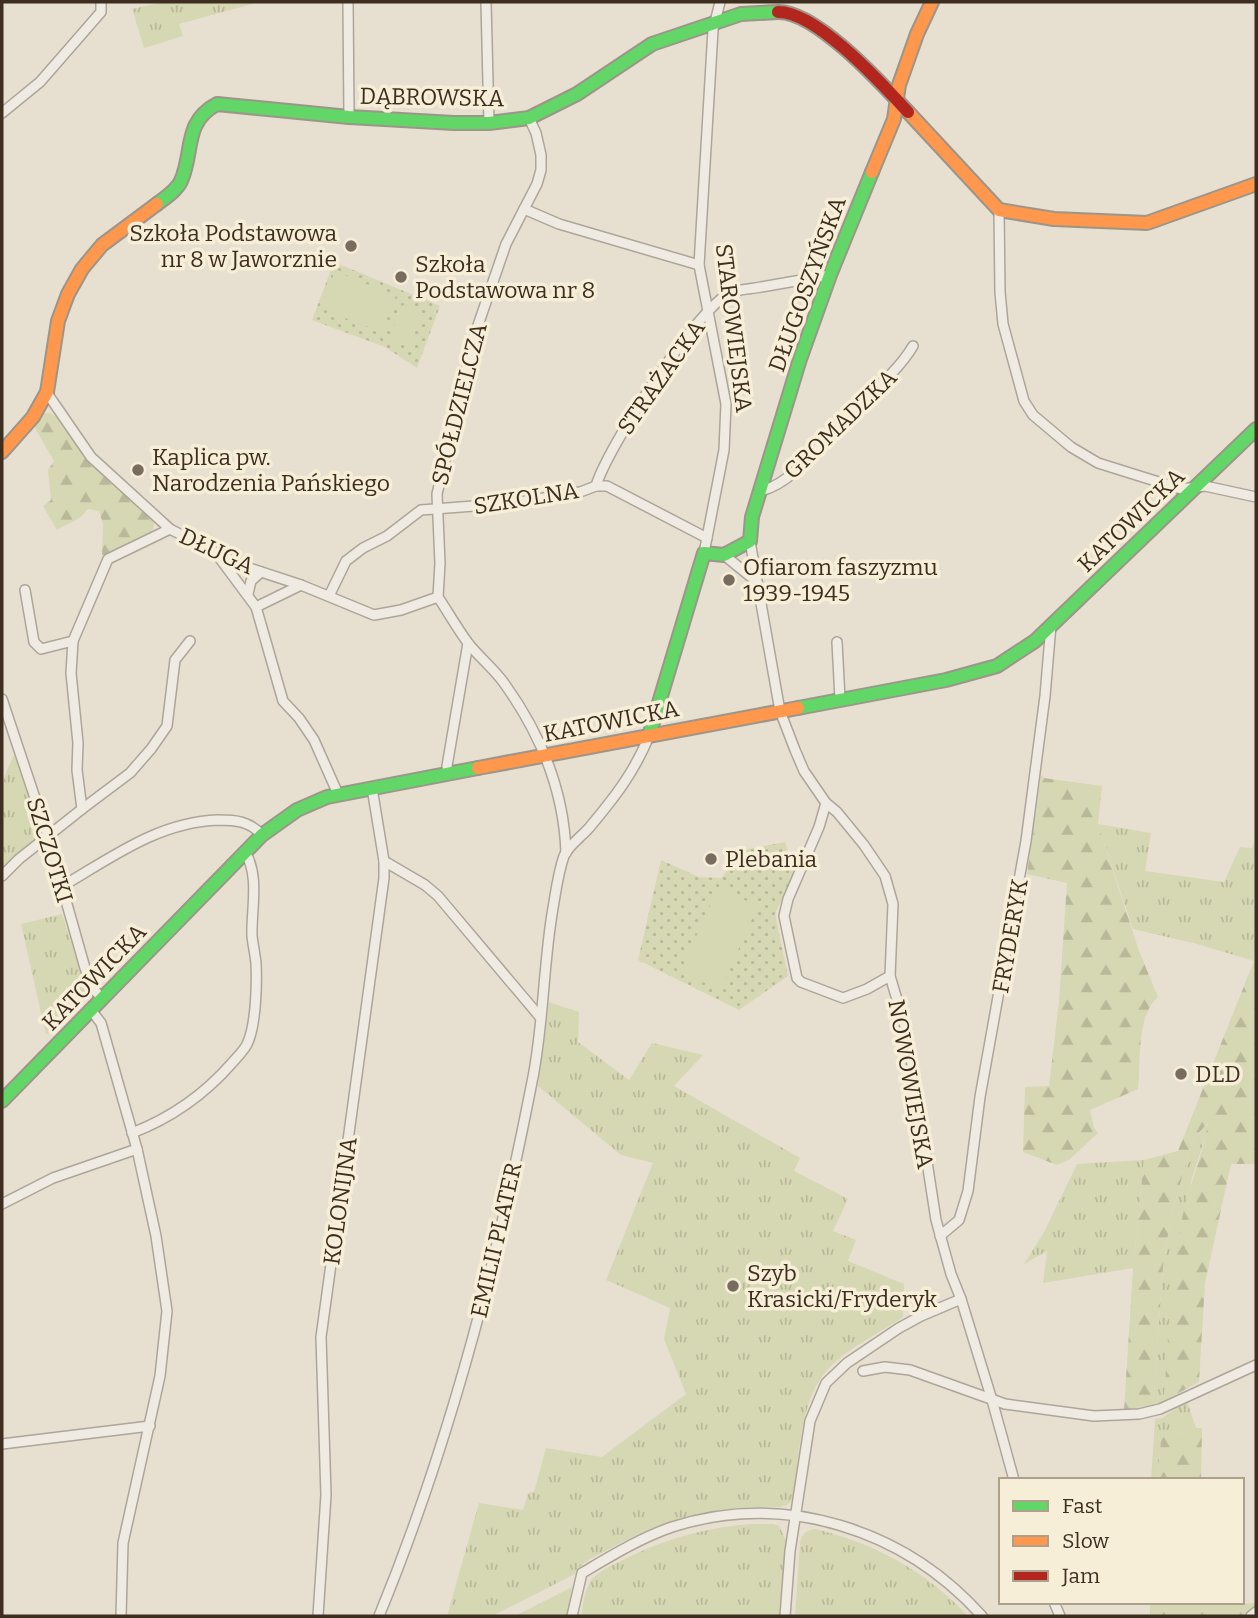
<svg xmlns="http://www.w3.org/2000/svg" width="1258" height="1618" font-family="Bitter,serif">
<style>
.grass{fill:url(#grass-tufts)}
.forest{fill:url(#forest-firs)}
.park{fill:url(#park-dots)}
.pitch{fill:#d6d7b3}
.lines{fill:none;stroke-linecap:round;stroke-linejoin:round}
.street-casing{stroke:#ada599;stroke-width:12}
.fast-casing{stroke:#9c958a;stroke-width:16}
.slow-casing{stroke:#9c958a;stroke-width:16}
.jam-casing{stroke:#9c958a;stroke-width:16}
.street{stroke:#efebe3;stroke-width:9}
.fast{stroke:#63d668;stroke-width:12}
.slow{stroke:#ff974d;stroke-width:12}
.jam{stroke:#b3261e;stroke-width:12}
.poi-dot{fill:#786c5e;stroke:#f7eed8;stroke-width:2.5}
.labels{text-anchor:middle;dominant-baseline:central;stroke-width:7;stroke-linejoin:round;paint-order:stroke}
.street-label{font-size:23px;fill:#3d2e20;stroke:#f7eed8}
.poi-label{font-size:23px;fill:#3d2e20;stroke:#f7eed8;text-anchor:start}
</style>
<defs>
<pattern id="grass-tufts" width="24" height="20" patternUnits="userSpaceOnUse" patternTransform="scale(1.75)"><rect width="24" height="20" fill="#d6d7b3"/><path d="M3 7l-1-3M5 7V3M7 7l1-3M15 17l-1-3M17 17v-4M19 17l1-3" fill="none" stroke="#b9b99a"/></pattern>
<pattern id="forest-firs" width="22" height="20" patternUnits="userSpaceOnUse" patternTransform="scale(1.75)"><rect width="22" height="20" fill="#d6d7b3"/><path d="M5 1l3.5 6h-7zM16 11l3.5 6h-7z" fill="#b9b99a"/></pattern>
<pattern id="park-dots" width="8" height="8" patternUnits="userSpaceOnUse" patternTransform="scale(1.75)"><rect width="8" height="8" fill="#d6d7b3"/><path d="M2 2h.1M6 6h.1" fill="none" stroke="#b9b99a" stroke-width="1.8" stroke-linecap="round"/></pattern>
</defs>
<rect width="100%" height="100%" fill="#e7e0d1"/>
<g class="grass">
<path d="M163,2H260L179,24L183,36L144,48L132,9Z"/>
<path d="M15,753L41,838L2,872V788L6,772Z"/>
<path d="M1098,824L1151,833L1145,871L1224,882L1240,847L1252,848L1256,837V956L1254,961L1197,944L1133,929Z"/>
<path d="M62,914L86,988L84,1002L46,1035L21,924Z"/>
<path d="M549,1002L579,1012L578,1042L629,1080L652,1043L703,1055L674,1086L800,1158L794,1171L848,1199L833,1231L856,1240L848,1261L904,1284L903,1317C878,1334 843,1350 824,1374C799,1405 799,1460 793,1499L787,1505L780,1507C714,1506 661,1519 604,1552C593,1558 579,1563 575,1574L492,1616H447L479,1503L523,1510L528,1493L534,1492L546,1448L602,1457L686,1394L664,1339L670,1308L606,1280L653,1163L621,1155L538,1086Z"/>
<path d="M1210,1122L1192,1178L1170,1320L1164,1401L1153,1405L1163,1267L1170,1222L1192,1140Z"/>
<path d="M1144,1160L1133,1268L1043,1283L1047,1251L1024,1264L1044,1232L1077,1164Z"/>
<path d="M1187,1401L1196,1428L1161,1438L1158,1480H1151L1155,1419L1162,1418Z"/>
<path d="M750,1524H773L779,1526L786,1541L779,1616H581C583,1606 584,1593 589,1584C594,1573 609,1567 619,1562C661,1540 703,1528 750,1524Z"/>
<path d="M815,1529C874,1543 926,1571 968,1616H795L800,1542C803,1533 806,1530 815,1529Z"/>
<path d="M572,1587L567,1616H515Z"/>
</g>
<g class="forest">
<path d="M42,413H50L57,417C86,459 114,486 153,519L154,525L152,533L114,553L102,555L103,524L99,511L88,509L81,517L57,530L43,506L51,500L48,470L54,461L36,430L35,423Z"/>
<path d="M1041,775L1044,778L1102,786L1098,824L1139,951L1158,997C1136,1016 1141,1062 1138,1089L1090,1110L1094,1128L1098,1133L1069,1160L1057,1165L1023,1152L1025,1087L1049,1086L1059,1001L1067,883L1027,874Z"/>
<path d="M1256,956V1164H1231L1205,1283L1199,1382L1164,1401C1168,1342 1170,1281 1181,1223C1188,1189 1203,1155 1208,1123L1192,1140L1170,1222L1163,1267L1153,1405L1124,1410L1133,1268L1144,1160L1178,1151Z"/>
<path d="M1196,1428H1202L1201,1480H1158L1161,1438Z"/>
<path d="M1150,1602H1199V1605L1256,1603V1616H1150Z"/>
</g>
<g class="park">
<path d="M334,262L440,306L417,368L385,347L312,320Z"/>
<path d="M785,842L789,856L799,861L775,914L788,976L739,1010L638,960L661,860L699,877L721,878L744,850Z"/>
</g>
<g class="pitch">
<path d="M335,271L396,296L381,332L320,308Z"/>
<path d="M402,305L421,312L409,346L389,339Z"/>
<path d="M718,888L758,906L720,990L680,972Z"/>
</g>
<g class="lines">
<defs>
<g id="street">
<path d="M348,2L349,117"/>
<path d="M486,2L489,123"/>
<path d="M2,113L40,82L101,12V2"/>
<path d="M529,118L536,133L541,155V170L537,184L506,244L475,334L437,494L440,563L438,597C448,612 457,628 468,643C479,657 493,668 504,683C540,733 564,790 566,853"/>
<path d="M524,209L559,224L699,265"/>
<path d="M999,210L1000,292L1003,324L1024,401L1033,415L1071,447L1098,463L1181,489L1205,486L1256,497"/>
<path d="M47,393L91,457L170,529L240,565L301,585L374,615L401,610L438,597"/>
<path d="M596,486C606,450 697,308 730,293C739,289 752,289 761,287C784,283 807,279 830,275"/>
<path d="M760,491C795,484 824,437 849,413C871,392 897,373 913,346"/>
<path d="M750,541L780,711L795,750L804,771L826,803L837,812L864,845L885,876L893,904L890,976L907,1033L936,1220L951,1274L961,1299L992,1400L1014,1480"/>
<path d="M704,553L724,450L726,404L699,265L713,30L720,2"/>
<path d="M724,555L756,581"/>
<path d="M218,556L256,607L283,701L299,718L314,740L338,794"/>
<path d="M25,590L34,642L41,649L73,641"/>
<path d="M248,594L251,581L261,572"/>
<path d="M329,596L346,561L363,548L387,536L421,510L514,503L580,492L596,486H607L707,538"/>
<path d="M256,607L301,585"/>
<path d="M837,642L840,699"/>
<path d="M2,699L48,837L85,968L93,988L102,999"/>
<path d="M448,773L447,766L468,643"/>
<path d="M826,803L819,827L788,899L784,916L797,978L801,982L843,998L867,989L890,976"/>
<path d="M82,809L77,770L78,743L71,673L73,641L108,559L170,529"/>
<path d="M384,861L425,885L438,896L540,1017"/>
<path d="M2,876L19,859L82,809L130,773L151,749L167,726L175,660L190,641"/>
<path d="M61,887C111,858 158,822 218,820C236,820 249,821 262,835"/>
<path d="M91,1010L101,1023L137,1149L156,1236L167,1311L160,1376L123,1543L121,1616"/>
<path d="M132,1133C171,1118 204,1095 232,1063C237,1057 245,1050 248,1042C256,1023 257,984 256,963C255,954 253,945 252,936C251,910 260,876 245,852"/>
<path d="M2,1204L53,1178L137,1149"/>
<path d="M940,1236L959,1220L968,1191L980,1097L1026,841L1045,696L1051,625"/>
<path d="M863,1371L885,1367L910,1370L1005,1404L1094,1416L1139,1414L1160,1409L1256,1365"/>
<path d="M2,1444L150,1426"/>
<path d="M1054,1602L1060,1616"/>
<path d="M318,1616L326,1495L321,1337L384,878V861L372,788"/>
<path d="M379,1616C449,1446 497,1262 532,1082C544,1024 543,965 553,908C556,891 558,873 564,856C568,846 581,837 589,828C614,798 634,773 649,736"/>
<path d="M572,1616L582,1573C611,1556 640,1538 672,1527C785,1491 904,1529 982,1616"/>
<path d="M785,1616L790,1551L810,1421L826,1383L847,1363L899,1328L921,1316L961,1299"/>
<path d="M1251,1616L1256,1612"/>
</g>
<g id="fast">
<path d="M157,204C165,198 177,190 181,181C194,152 183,122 217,104L349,117L454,123H489L529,118L577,94L652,44L741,14L778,12"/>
<path d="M798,708L946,680L997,666L1035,641L1256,429"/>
<path d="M649,736L704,553L724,555L750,541L752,517L800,359L830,275L872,172"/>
<path d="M2,1101L262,835L297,810L327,797L478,768"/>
</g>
<g id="slow">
<path d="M908,112L999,210L1054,219L1147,223L1256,184"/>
<path d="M872,172L894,119L899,85L917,34L932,2"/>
<path d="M2,452L33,417L47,392L58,321L68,294L82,269L102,245L157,204"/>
<path d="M478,768L798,708"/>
</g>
<path id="jam" d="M778,12C816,11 882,84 908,112"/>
</defs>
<use href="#street" class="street-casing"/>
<use href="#fast" class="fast-casing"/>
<use href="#slow" class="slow-casing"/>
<use href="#jam" class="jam-casing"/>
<use href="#street" class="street"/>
<use href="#fast" class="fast"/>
<use href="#slow" class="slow"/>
<use href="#jam" class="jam"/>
</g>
<g class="poi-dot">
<circle cx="351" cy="246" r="7"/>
<circle cx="401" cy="277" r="7"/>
<circle cx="138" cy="470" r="7"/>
<circle cx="729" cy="580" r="7"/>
<circle cx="711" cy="859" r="7"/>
<circle cx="1181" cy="1074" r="7"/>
<circle cx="733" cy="1286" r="7"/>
</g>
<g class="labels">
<g class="street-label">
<text transform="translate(432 97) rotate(1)">DĄBROWSKA</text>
<text transform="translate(807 284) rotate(-70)">DŁUGOSZYŃSKA</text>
<text transform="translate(734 328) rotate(83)">STAROWIEJSKA</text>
<text transform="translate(661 377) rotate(-55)">STRAŻACKA</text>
<text transform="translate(459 404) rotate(-76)">SPÓŁDZIELCZA</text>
<text transform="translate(840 424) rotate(-44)">GROMADZKA</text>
<text transform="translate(526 498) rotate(-9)">SZKOLNA</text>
<text transform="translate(1131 520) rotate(-44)">KATOWICKA</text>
<text transform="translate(217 551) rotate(25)">DŁUGA</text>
<text transform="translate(611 721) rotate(-11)">KATOWICKA</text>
<text transform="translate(50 850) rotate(73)">SZCZOTKI</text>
<text transform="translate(1010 936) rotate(-80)">FRYDERYK</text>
<text transform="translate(94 977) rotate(-46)">KATOWICKA</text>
<text transform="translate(911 1084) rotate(80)">NOWOWIEJSKA</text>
<text transform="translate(340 1201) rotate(-82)">KOLONIJNA</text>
<text transform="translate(496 1240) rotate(-77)">EMILII PLATER</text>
</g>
<g class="poi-label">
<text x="337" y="233" text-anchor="end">Szkoła Podstawowa<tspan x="337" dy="26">nr 8 w Jaworznie</tspan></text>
<text x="415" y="264">Szkoła<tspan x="415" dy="26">Podstawowa nr 8</tspan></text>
<text x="152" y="457">Kaplica pw.<tspan x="152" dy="26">Narodzenia Pańskiego</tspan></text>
<text x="743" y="567">Ofiarom faszyzmu<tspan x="743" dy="26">1939-1945</tspan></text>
<text x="725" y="859">Plebania</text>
<text x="1195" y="1074">DLD</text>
<text x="747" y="1273">Szyb<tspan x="747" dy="26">Krasicki/Fryderyk</tspan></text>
</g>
</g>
<rect width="1258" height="1618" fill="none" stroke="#3d2e20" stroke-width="7"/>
<rect x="999" y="1478" width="245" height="126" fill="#f7eed8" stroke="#ada18e" stroke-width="2"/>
<rect x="1013" y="1501" width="35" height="10" fill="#63d668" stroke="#ada18e" stroke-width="2"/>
<text x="1062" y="1513" font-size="21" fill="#3d2e20">Fast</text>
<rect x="1013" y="1536" width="35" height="10" fill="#ff974d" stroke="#ada18e" stroke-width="2"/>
<text x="1062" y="1548" font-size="21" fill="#3d2e20">Slow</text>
<rect x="1013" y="1571" width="35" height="10" fill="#b3261e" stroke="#ada18e" stroke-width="2"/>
<text x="1062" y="1583" font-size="21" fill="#3d2e20">Jam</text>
</svg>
